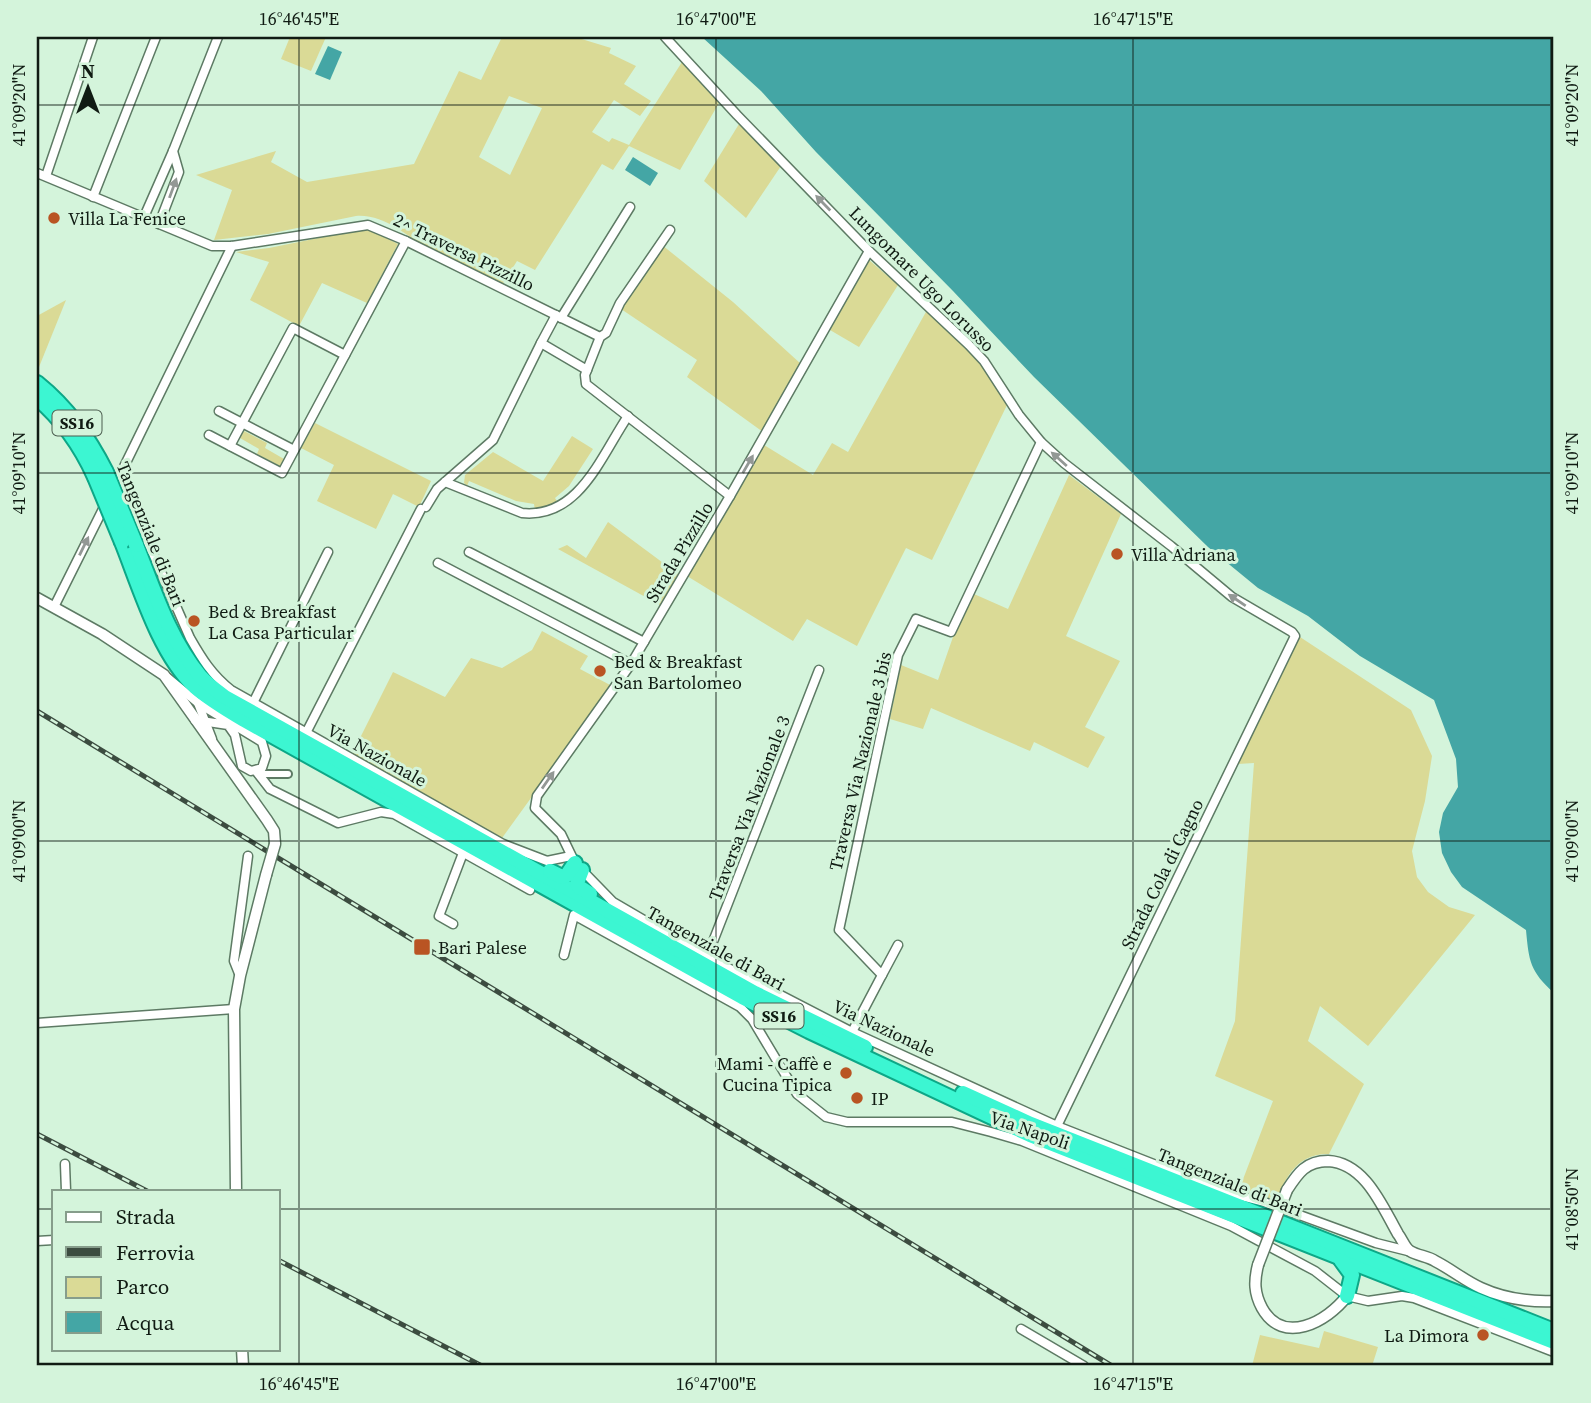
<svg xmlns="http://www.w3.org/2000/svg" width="1591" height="1403" font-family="'Source Serif 4',serif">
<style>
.green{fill:#dada96;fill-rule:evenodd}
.water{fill:#44a6a5}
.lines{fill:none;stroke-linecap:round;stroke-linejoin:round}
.pedestrian-casing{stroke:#5d7a64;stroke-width:10}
.minor-casing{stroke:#5d7a64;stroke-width:11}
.tertiary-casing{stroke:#5d7a64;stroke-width:13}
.trunk-casing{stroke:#0da787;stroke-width:18}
.pedestrian{stroke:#fff;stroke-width:6}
.minor{stroke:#fff;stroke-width:8}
.tertiary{stroke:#fff;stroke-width:10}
.trunk{stroke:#3cf6d2;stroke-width:14}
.rail-casing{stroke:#3c4c40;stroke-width:5}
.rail{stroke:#d4f4db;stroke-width:2.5;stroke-dasharray:8;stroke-linecap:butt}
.tertiary-bridge-casing{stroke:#5d7a64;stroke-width:13;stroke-linecap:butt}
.trunk-bridge-casing{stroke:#0da787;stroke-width:18;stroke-linecap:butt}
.tertiary-bridge{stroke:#fff;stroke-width:10}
.trunk-bridge{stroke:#3cf6d2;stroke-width:14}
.oneway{fill:#939895}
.ticks{fill:none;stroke:#101b13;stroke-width:2;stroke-opacity:0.45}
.poi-dot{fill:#b95423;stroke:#d4f4db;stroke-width:2.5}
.labels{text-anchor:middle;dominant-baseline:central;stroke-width:6;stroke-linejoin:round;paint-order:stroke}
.shield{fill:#d4f4db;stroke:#4b5c4f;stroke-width:2}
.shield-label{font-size:16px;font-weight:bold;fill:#101b13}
.poi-label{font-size:18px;fill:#101b13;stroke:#d4f4db;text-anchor:start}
.street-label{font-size:18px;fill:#101b13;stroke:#d4f4db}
.neatline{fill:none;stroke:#101b13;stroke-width:2.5}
.ticks-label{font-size:18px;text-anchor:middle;fill:#101b13}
</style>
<rect width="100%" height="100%" fill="#d4f4db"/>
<g class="green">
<path d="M290,37H326L311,71L281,59Z"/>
<path d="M502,37H575L611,48L609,53L636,66L624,84L651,101L640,116L614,100L592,132L609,142L612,138L629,145L682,62L719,103L680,170L629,146L613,170L602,164L535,270L517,261L502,285C478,273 453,262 429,249C406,236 385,214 356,216L268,234L214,240L232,190L196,175L276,151L271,162L307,182L414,164L459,71L481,80ZM509,96L542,108L510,175L479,157Z"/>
<path d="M739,124L781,166L746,218L704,181Z"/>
<path d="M363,229L373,231L398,244L367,303L322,283L299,326L250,300L269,262L236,252L269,248Z"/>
<path d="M662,245L733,302L801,364L763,432L687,377L697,360L621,309Z"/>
<path d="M869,260L898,285L859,347L830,330Z"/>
<path d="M66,300L37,372V316Z"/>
<path d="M927,310L974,354L1007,405L932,560L906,548L857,646L807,619L793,641L687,576L764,445L813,475L832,443L848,452Z"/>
<path d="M315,423L431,481L419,507L393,494L376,529L317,501L334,465L301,448Z"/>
<path d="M244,431L267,443L265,448L284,459L280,466L257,454L259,449L240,438Z"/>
<path d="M572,436L593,449L569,486L555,498L558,503L535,510L534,504L516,501L469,481L467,486L464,483L465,475L493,452L543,481Z"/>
<path d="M1069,475L1121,514L1066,636L1120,661L1085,727L1105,737L1088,768L1034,742L1030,751L931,708L923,729L890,719L901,665L938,680L953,637L974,594L1008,609Z"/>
<path d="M608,522L678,574L660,605L558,549L567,545L586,558Z"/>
<path d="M542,631L588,656L580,669L612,686L502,838L352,754L393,672L445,697L471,658L502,668L532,650Z"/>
<path d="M1300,637L1411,710L1432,756L1425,801L1412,851L1417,877L1428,892L1449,907L1475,915L1368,1046L1320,1006L1308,1041L1364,1084L1329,1154C1295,1153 1284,1181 1273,1208L1237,1195L1273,1101L1215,1076L1235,1021L1254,763L1238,764Z"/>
<path d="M1324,1331L1378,1347L1372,1366H1252L1260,1335L1319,1348Z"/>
</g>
<g class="water">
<path d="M702,37H1554V993C1530,971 1529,962 1526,930L1462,887L1451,872L1442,853L1439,832L1443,813L1458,787L1456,759L1434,700L1360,656L1308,616L1258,588L1208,547L1034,377L953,291L816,152L761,91Z"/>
<path d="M328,46L342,52L330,80L315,74Z"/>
<path d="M633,157L658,173L650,186L625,170Z"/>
</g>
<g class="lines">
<defs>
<path id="pedestrian" d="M258,774H288"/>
<g id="minor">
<path d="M665,37L737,115L869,251L969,345L984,361L1019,415L1041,442L1064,463L1171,546L1232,597L1292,632L1295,636L1057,1126"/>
<path d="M37,173L212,246H232L368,225L406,241L600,337"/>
<path d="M46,176L93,37"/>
<path d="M93,197L156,37"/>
<path d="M144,217L173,151L218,37"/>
<path d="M159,224L179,172L173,151"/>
<path d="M670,230L620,303L606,333L600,337L585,375L586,384L730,496"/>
<path d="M869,251L730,496L631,664L537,796L535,808L561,834L575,863L613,902L707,957L852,1032L1057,1126L1225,1192L1264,1202L1376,1243L1408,1251"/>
<path d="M556,315L541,343L587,370"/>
<path d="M561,318L630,207"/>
<path d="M219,411L294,450"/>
<path d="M209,435L282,473L406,241"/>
<path d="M230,446L293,328L345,355"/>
<path d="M119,476L190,638C202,659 212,675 231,690L503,844L547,861L571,856"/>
<path d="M118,479L232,246"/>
<path d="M445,482L522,513C579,519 601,456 628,416"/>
<path d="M426,507L437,489L493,440L541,343"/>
<path d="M469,552L644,642"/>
<path d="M438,563L631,664"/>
<path d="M54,607L106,503"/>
<path d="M168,678L198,703L262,742L266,756L262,768L251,771L242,766L235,735L228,725L195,720"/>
<path d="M198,703L212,739"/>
<path d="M253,703L328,552"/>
<path d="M306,733L421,509"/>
<path d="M256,771L270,789L338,823L381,812L394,814L530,890"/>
<path d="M453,924L439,916L463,853"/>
<path d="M564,955L574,915L740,1007L752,1019L797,1094L826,1117L847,1122H952L991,1132L1022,1141L1231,1226L1315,1271L1347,1296L1368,1301L1402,1296L1414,1298L1554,1352"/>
<path d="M707,957L819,670"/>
<path d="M882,975L898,945"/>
<path d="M240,976L234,961L248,856"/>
<path d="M37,1023L234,1009"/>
<path d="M852,1032L882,975L839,930L898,655L916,619L951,632L1041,442"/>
<path d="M65,1164L66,1191"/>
<path d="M37,1241L54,1240"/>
<path d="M1021,1329L1084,1366"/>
</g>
<g id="tertiary">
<path d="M37,598L102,634L164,675L267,820L274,831L275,844"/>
<path d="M1287,1190C1298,1173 1306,1161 1328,1161C1365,1163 1382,1206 1398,1234C1402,1239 1405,1248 1410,1251C1418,1256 1428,1256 1435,1261C1451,1269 1465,1281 1481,1288C1503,1298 1530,1302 1554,1301"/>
<path d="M236,1191L234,1009L240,976L266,875"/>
<path d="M1258,1265C1254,1281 1254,1293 1262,1308C1283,1346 1327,1322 1347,1296"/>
<path d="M242,1349L243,1366"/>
</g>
<g id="trunk">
<path d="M37,383C68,408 88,437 106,472"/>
<path d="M37,398C63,420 81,446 95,477"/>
<path d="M122,542C140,587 159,653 195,687C210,700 227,710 244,720L742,997L809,1031L1030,1135L1554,1342"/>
<path d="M136,545C154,590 169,639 200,676C207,684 217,691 225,697L755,993L865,1047"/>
<path d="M582,870L577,883L579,887L590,894"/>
<path d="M550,871L562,877L567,875L575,863"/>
<path d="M963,1093L1031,1124L1554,1331"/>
<path d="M1341,1260L1352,1275L1347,1296"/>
</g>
</defs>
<use href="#pedestrian" class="pedestrian-casing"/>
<use href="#minor" class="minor-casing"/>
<use href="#tertiary" class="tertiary-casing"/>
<use href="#trunk" class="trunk-casing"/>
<use href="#pedestrian" class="pedestrian"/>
<use href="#minor" class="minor"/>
<use href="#tertiary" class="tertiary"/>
<use href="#trunk" class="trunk"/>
<defs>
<g id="rail">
<path d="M37,711L1112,1366"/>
<path d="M37,1134L147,1191"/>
<path d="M278,1260L482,1366"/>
</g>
</defs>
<use href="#rail" class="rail-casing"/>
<use href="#rail" class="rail"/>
<defs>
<g id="tertiary-bridge">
<path d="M266,875L275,844"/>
<path d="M1258,1265L1287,1190"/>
</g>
<g id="trunk-bridge">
<path d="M106,472L136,545"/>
<path d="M95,477L122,542"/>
</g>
</defs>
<use href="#tertiary-bridge" class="tertiary-bridge-casing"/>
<use href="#trunk-bridge" class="trunk-bridge-casing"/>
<use href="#tertiary-bridge" class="tertiary-bridge"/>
<use href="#trunk-bridge" class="trunk-bridge"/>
</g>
<defs><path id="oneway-solid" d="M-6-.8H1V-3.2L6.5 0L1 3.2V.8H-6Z" transform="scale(1.75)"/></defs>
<g class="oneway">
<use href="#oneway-solid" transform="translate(173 188) rotate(-70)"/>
<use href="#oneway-solid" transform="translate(823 203) rotate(-134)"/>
<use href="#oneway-solid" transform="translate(1059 459) rotate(-138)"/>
<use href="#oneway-solid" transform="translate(748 464) rotate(-60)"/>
<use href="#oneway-solid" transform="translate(84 546) rotate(-64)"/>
<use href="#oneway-solid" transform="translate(1237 600) rotate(-146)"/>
<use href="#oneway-solid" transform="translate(548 780) rotate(-55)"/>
</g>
<path class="ticks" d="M299,37V1366M716,37V1366M1133,37V1366M1551,37V1366M37,105H1554M37,473H1554M37,841H1554M37,1209H54M278,1209H1554"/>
<g class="poi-dot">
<circle cx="54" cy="218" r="7"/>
<circle cx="1117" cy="554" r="7"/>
<circle cx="194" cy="621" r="7"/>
<circle cx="600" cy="671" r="7"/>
<rect x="413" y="938" width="18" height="18" rx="3.5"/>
<circle cx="846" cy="1073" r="7"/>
<circle cx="857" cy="1098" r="7"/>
<circle cx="1483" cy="1335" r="7"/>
</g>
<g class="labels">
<g class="shield">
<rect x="52.5" y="410.5" width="49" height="25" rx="5"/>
<rect x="754.5" y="1003.5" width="49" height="25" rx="5"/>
</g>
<g class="shield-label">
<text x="77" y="423">SS16</text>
<text x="779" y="1016">SS16</text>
</g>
<g class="poi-label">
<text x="68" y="218">Villa La Fenice</text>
<text x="1131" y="554">Villa Adriana</text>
<text x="208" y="611">Bed &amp; Breakfast<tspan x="208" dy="21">La Casa Particular</tspan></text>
<text x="614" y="661">Bed &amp; Breakfast<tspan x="614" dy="21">San Bartolomeo</tspan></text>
<text x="438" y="947">Bari Palese</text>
<text x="832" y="1063" text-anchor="end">Mami - Caffè e<tspan x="832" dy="21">Cucina Tipica</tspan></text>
<text x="871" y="1098">IP</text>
<text x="1469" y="1335" text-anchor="end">La Dimora</text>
</g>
<g class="street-label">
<text transform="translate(464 252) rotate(26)">2^ Traversa Pizzillo</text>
<text transform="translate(922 279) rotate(45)">Lungomare Ugo Lorusso</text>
<text transform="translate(151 534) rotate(68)">Tangenziale di Bari</text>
<text transform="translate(679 552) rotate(-59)">Strada Pizzillo</text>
<text transform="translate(377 755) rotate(29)">Via Nazionale</text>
<text transform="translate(860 761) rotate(-77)">Traversa Via Nazionale 3 bis</text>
<text transform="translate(749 808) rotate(-69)">Traversa Via Nazionale 3</text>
<text transform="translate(1162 874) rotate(-64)">Strada Cola di Cagno</text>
<text transform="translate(716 948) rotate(29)">Tangenziale di Bari</text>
<text transform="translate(884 1028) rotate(25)">Via Nazionale</text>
<text transform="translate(1030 1130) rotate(19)">Via Napoli</text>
<text transform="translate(1230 1182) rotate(22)">Tangenziale di Bari</text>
</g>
</g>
<rect width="1591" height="1403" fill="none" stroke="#d4f4db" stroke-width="77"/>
<rect x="52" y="1190" width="228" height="161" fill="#d4f4db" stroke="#869d8b" stroke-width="2"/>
<rect x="66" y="1212" width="35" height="10" fill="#ffffff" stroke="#869d8b" stroke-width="2"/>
<text x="116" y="1224" font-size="21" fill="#101b13">Strada</text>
<rect x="66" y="1247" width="35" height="10" fill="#3c4c40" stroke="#869d8b" stroke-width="2"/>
<text x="116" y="1260" font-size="21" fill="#101b13">Ferrovia</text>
<rect x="66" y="1277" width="35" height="21" fill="#dada96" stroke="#869d8b" stroke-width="2"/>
<text x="116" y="1294" font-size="21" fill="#101b13">Parco</text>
<rect x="66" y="1312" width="35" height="21" fill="#44a6a5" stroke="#869d8b" stroke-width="2"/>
<text x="116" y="1330" font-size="21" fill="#101b13">Acqua</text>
<g transform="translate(88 88)" stroke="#d4f4db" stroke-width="5" paint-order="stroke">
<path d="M0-5L12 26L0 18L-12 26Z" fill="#101b13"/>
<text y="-10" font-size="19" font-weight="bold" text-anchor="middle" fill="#101b13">N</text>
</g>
<rect x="38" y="38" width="1514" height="1326" class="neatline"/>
<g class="ticks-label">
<text x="299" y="25">16°46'45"E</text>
<text x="716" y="25">16°47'00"E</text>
<text x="1133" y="25">16°47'15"E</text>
<text transform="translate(19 105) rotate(-90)" y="6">41°09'20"N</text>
<text transform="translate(1572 105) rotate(-90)" y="6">41°09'20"N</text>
<text transform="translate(19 473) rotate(-90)" y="6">41°09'10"N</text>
<text transform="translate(1572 473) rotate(-90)" y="6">41°09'10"N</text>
<text transform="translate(19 841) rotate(-90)" y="6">41°09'00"N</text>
<text transform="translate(1572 841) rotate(-90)" y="6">41°09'00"N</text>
<text transform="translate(1572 1209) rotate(-90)" y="6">41°08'50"N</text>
<text x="299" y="1390">16°46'45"E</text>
<text x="716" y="1390">16°47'00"E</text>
<text x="1133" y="1390">16°47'15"E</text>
</g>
</svg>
